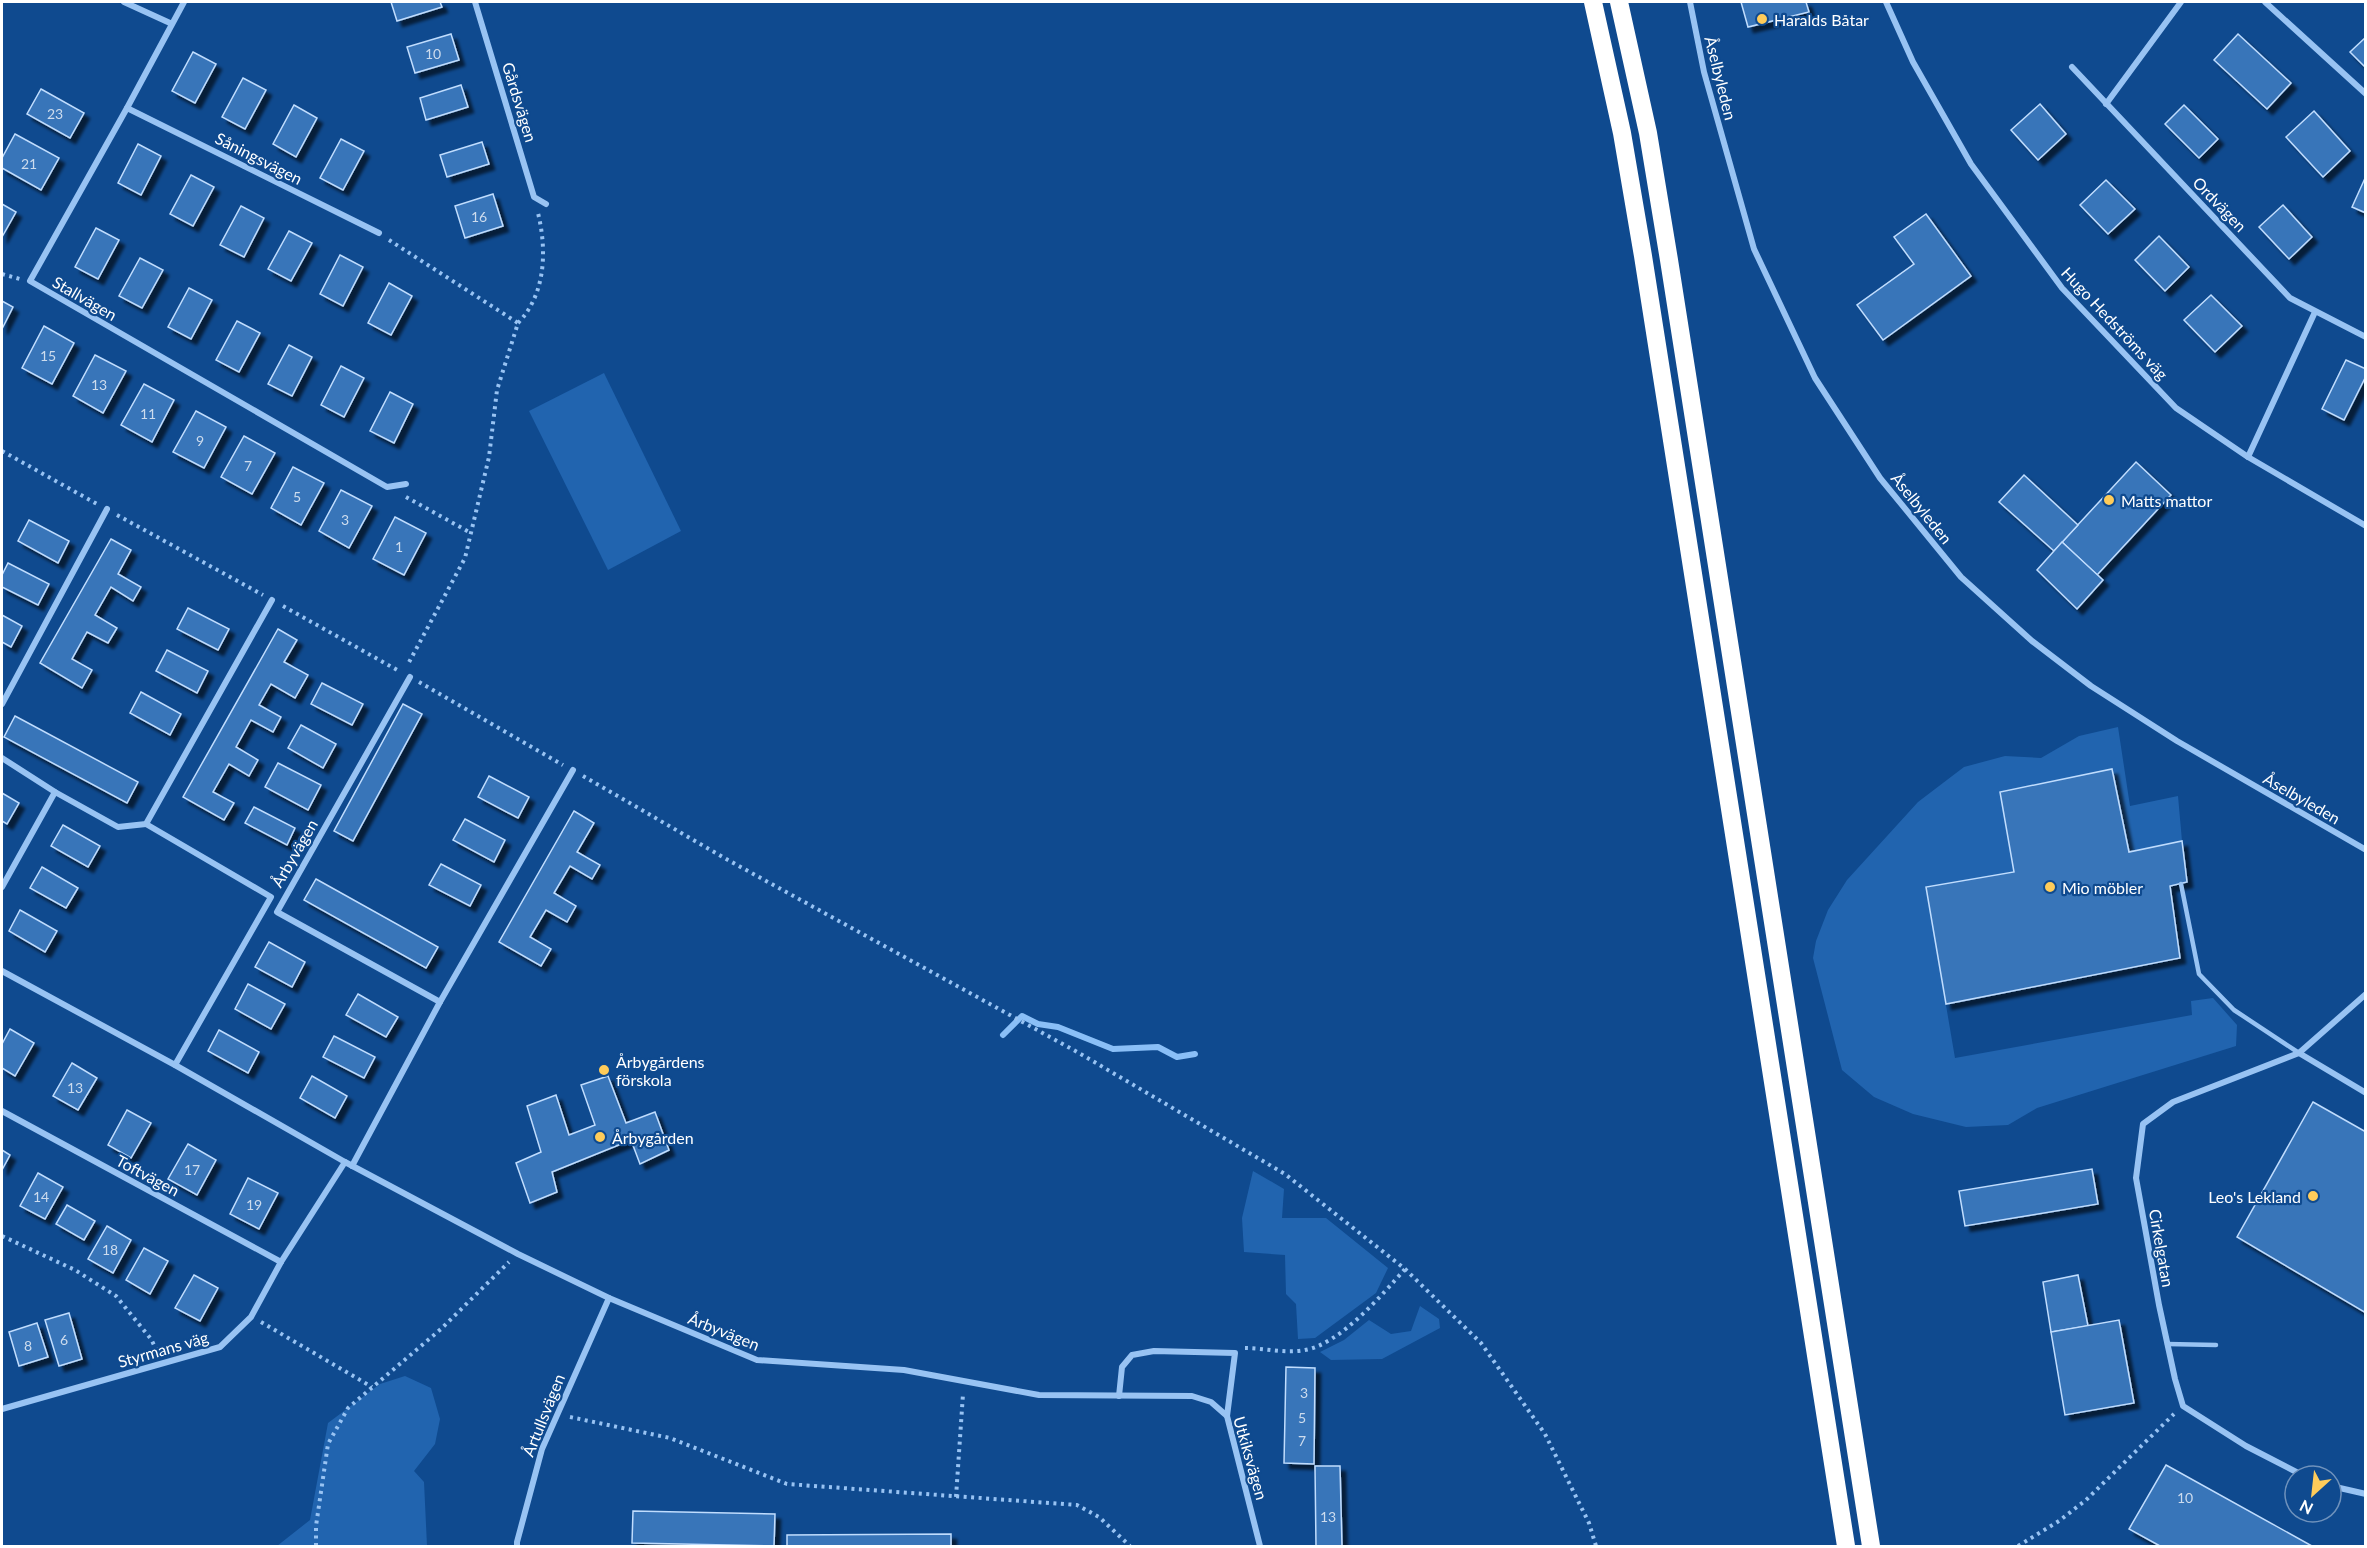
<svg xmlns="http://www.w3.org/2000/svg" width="2367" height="1548" font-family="Lato,sans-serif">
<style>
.green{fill:#2164af}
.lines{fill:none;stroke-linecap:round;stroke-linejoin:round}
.stream{stroke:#8abff7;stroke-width:6}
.building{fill:#3874b9;stroke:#c0ddfe;stroke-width:1.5;filter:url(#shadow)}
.path{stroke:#98c3f3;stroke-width:4;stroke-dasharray:3 4.5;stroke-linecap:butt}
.lane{stroke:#98c3f3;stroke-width:4.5}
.street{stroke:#98c3f3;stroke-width:6}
.highway{stroke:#fff;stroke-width:18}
.poi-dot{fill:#ffcc5a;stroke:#0f4a8f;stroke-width:2}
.labels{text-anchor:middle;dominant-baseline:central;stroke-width:4.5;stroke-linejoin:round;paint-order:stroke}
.number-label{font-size:14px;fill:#cddcee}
.poi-label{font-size:16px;fill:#fff;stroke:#0f4a8f;text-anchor:start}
.street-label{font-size:16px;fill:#fff;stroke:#0f4a8f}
</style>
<defs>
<filter id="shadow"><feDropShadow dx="5.5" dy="5.5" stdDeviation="1.5" flood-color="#0009"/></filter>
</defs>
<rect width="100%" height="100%" fill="#0f4a8f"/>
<g class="green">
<path d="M604,373L681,531L608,570L529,411Z"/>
<path d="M2118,727L2130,806L2178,796L2182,841L2129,852L2112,769L2000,792L2014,872L1926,888L1955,1058L2192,1015L2191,1001L2213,998L2237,1025L2236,1046L2037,1108L2008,1125L1966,1127L1913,1114L1874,1097L1842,1070L1813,958L1816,941L1828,910L1847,880L1918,802L1964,767L2005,756L2041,758L2079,736Z"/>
<path d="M1253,1171L1284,1189L1282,1218H1326L1388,1268L1376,1293L1315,1338L1298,1339L1296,1304L1286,1294L1285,1255L1244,1252L1242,1218Z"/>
<path d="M1420,1306L1439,1319L1440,1328L1382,1359L1331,1360L1320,1352L1344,1340L1369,1320L1391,1334L1411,1331Z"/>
<path d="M405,1376L431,1388L440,1419L435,1444L414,1471L424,1482L427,1546H277L310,1520L328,1423L380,1384Z"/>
</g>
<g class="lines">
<path class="stream" d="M1003,1035L1022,1016L1038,1024L1058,1027L1113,1049L1158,1047L1177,1057L1195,1054"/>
</g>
<g class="building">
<path d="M391,2H440L442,7L397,21Z"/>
<path d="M1741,2H1806L1809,12L1748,27Z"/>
<path d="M451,34L459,60L415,73L407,47Z"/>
<path d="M2238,34L2291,83L2267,109L2214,60Z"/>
<path d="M2366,37V68L2350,52Z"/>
<path d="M193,52L216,64L195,103L172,91Z"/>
<path d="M243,78L266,90L245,129L222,117Z"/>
<path d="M461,85L468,107L426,120L420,98Z"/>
<path d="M41,89L84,113L70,138L27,114Z"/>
<path d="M2040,104L2066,134L2038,160L2011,130Z"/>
<path d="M294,105L317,118L296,157L273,144Z"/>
<path d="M2184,105L2218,139L2199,158L2165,124Z"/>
<path d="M2314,111L2350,151L2323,177L2286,137Z"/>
<path d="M15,134L59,158L41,190L2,168V158Z"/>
<path d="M341,139L364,151L343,190L320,178Z"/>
<path d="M482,142L489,164L447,177L440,155Z"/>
<path d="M138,144L161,156L141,195L118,183Z"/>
<path d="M191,175L214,187L193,226L170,214Z"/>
<path d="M2366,176V213L2352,207Z"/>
<path d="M2106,180L2135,209L2108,234L2080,205Z"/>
<path d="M493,194L503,226L465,238L455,206Z"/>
<path d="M2,204L16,212L2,237Z"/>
<path d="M2283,205L2312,237L2289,259L2259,227Z"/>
<path d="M241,206L264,218L244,257L220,245Z"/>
<path d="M1926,214L1971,276L1883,340L1857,305L1914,264L1894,237Z"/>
<path d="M96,228L119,240L98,279L75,267Z"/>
<path d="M289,231L312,243L291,281L268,269Z"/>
<path d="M2159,236L2189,267L2165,291L2135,260Z"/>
<path d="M340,255L363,267L343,306L320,294Z"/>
<path d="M140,258L163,270L142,308L119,296Z"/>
<path d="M389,283L412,296L391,335L368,323Z"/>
<path d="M189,288L212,300L191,339L168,327Z"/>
<path d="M2211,295L2242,326L2215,352L2184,320Z"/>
<path d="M2,301L13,307L2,329Z"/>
<path d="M237,321L260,333L239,372L216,360Z"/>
<path d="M44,326L74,343L52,384L22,368Z"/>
<path d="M289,345L312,357L292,396L268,384Z"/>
<path d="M95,355L126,371L103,413L73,396Z"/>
<path d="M2346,360L2366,369V376L2344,420L2322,409Z"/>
<path d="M341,366L364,378L344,417L321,405Z"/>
<path d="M144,384L174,400L152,442L121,425Z"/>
<path d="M390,392L413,404L394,443L370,431Z"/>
<path d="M196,411L226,427L204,468L173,452Z"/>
<path d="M244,436L275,453L252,494L221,477Z"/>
<path d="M2136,462L2171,495L2097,575L2062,542Z"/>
<path d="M293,467L324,483L301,525L271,508Z"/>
<path d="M2024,475L2078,525L2054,551L1999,502Z"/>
<path d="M341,490L372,506L349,548L319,531Z"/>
<path d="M395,517L426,533L404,575L373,559Z"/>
<path d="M29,520L69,541L58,563L18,541Z"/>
<path d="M111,539L131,550L118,574L141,587L133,601L111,587L95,615L117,628L108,643L87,632L72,659L92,670L82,688L40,663Z"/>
<path d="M2062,542L2103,580L2077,609L2037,570Z"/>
<path d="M8,563L49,584L38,605L2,587V575Z"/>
<path d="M188,608L229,629L218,650L177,629Z"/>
<path d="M2,615L22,626L11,647L2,642Z"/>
<path d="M278,629L297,640L284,662L308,675L295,698L271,684L259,705L281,717L273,732L251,720L236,747L258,760L249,776L229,764L213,792L234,803L224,820L183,797Z"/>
<path d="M167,650L208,671L197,693L156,671Z"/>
<path d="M322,683L363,704L352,725L311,704Z"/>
<path d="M141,692L181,714L170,735L130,713Z"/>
<path d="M403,704L422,714L353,841L334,831Z"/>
<path d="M15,716L138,782L127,803L4,737Z"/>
<path d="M301,725L336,744L323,768L288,748Z"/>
<path d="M278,763L321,785L308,810L265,787Z"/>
<path d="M2112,769L2129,852L2182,841L2187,882L2170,886L2180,958L1946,1004L1926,887L2014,872L2000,792Z"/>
<path d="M489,776L529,797L518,818L478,797Z"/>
<path d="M2,793L19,803L7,824L2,821Z"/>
<path d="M254,807L295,828L287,845L245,823Z"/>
<path d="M574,811L594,823L577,852L600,865L592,879L570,866L554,893L576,906L567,922L546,910L530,937L551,949L541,966L499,942Z"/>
<path d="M465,819L505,840L494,862L453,840Z"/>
<path d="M63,825L100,846L88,867L51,846Z"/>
<path d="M441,864L481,885L470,906L429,885Z"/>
<path d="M42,867L78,888L66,908L30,888Z"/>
<path d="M316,879L438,947L426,968L304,900Z"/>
<path d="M20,910L57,931L45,952L9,931Z"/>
<path d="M269,942L305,962L292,987L255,967Z"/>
<path d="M248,984L285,1004L271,1029L235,1009Z"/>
<path d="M358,994L398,1017L386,1037L346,1015Z"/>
<path d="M10,1029L34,1043L15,1076L2,1068V1044Z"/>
<path d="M219,1030L259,1052L248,1073L208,1051Z"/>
<path d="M334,1036L375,1057L364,1078L323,1057Z"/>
<path d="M72,1063L97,1078L78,1110L53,1096Z"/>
<path d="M312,1076L347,1096L335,1118L300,1098Z"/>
<path d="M608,1076L626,1123L655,1112L669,1150L640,1164L631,1140L552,1172L557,1192L530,1203L516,1163L541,1152L527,1106L556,1095L569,1135L595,1125L581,1085Z"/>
<path d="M2313,1102L2366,1132V1313L2237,1237Z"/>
<path d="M127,1110L151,1123L131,1158L108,1145Z"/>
<path d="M188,1144L216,1160L197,1195L168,1179Z"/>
<path d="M2,1150L10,1155L2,1170Z"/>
<path d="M2092,1169L2098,1204L1965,1226L1959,1191Z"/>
<path d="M38,1173L63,1187L45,1219L20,1206Z"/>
<path d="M248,1178L278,1193L259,1229L230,1214Z"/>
<path d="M67,1205L95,1221L84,1240L56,1224Z"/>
<path d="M107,1226L131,1240L113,1273L88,1259Z"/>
<path d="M144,1248L168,1261L150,1294L126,1280Z"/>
<path d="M194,1275L218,1288L200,1321L175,1308Z"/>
<path d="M2078,1275L2088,1326L2051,1332L2043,1282Z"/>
<path d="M69,1313L82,1359L59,1366L45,1320Z"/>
<path d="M2119,1320L2134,1403L2065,1415L2051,1332Z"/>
<path d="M37,1323L48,1357L19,1366L9,1332Z"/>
<path d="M1286,1367L1315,1368L1314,1464L1284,1463Z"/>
<path d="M2166,1465L2312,1546H2160L2129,1529Z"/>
<path d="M1315,1466H1340L1342,1546H1316Z"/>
<path d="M633,1511L775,1514L774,1546L632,1543Z"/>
<path d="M951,1534V1546H787V1535Z"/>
</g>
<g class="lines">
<g class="path">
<path d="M389,240L518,323L497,390L489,457L465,558L407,666"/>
<path d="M2,274L20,279"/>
<path d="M518,323C546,294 547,250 538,213"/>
<path d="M2,451L97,504"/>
<path d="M406,497L471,533"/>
<path d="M117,515L263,595"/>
<path d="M283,606L399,671"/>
<path d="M419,682L563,765"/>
<path d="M583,776L728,860L1079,1053L1285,1174L1405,1269L1481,1343L1545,1434L1589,1523L1596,1546"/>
<path d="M2,1236L75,1270L116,1296L151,1339L158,1353"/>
<path d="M261,1322L372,1387"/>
<path d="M1245,1348C1264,1348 1286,1354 1305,1350C1340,1344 1382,1295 1405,1269"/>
<path d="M570,1417L670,1438L787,1484L1077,1505L1099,1517L1130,1546"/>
<path d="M956,1497L963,1394"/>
<path d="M316,1546V1526L328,1444L348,1408L441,1329L509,1262"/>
<path d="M2018,1546L2059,1521L2086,1500L2174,1414"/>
</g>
<g class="lane">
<path d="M2181,884L2199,974L2234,1010L2299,1053"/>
<path d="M2167,1344L2216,1345"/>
</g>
<g class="street">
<path d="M124,2L170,23"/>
<path d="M184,2L127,108L30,281L387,487L406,484"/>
<path d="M475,2L534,197L546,204"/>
<path d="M1690,2L1704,72L1754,249L1815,378L1880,478L1961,577L2032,641L2091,686L2177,741L2366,850"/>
<path d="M1886,2L1913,62L1971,164L2062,288L2176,408L2248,457L2366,526"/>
<path d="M2265,2L2366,94"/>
<path d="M2072,67L2290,298L2366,337"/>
<path d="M2106,104L2181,2"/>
<path d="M127,108L379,233"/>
<path d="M2248,457L2315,312"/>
<path d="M410,677L277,912L440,1002"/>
<path d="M2,704L107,509"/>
<path d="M2,758L55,792L118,827L146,824L272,600"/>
<path d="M146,824L271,897L175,1065"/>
<path d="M2,887L55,792"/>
<path d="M2,971L175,1065L345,1162L518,1254L609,1298L757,1360L904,1370L1039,1395L1192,1396L1211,1402L1227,1416L1260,1546"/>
<path d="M2299,1053L2366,1093"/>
<path d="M2,1111L281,1262"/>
<path d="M352,1166L440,1002L573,770"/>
<path d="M1119,1396L1122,1367L1132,1355L1154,1351L1235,1353L1227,1416"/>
<path d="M2,1409L220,1347L251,1317L281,1262L345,1162"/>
<path d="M2304,1476L2246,1446L2183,1406L2175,1379L2159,1305L2136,1178L2143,1124L2173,1102L2299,1053L2366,994"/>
<path d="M2331,1486L2366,1494"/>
<path d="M517,1546V1542L542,1449L609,1298"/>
</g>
<g class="highway">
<path d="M1593,2L1622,133L1643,256L1846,1546"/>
<path d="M1619,2L1648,133L1669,260L1871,1546"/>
</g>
</g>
<g class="poi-dot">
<circle cx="1762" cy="19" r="6"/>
<circle cx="2109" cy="500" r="6"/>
<circle cx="2050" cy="887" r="6"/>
<circle cx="604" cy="1070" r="6"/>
<circle cx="600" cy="1137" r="6"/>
<circle cx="2313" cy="1196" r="6"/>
</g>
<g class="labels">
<g class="number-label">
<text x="433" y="53">10</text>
<text x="55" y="113">23</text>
<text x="29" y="163">21</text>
<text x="479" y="216">16</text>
<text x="48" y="355">15</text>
<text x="99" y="384">13</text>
<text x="148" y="413">11</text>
<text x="200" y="440">9</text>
<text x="248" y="465">7</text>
<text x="297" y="496">5</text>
<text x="345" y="519">3</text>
<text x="399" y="546">1</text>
<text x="75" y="1087">13</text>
<text x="192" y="1169">17</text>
<text x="41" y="1196">14</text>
<text x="254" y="1204">19</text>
<text x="110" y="1249">18</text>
<text x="64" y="1339">6</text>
<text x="28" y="1345">8</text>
<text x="1304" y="1392">3</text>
<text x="1302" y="1417">5</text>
<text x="1302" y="1440">7</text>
<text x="2185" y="1497">10</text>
<text x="1328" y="1516">13</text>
</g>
<g class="poi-label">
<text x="1774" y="19">Haralds Båtar</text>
<text x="2121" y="500">Matts mattor</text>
<text x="2062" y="887">Mio möbler</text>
<text x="616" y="1061">Årbygårdens<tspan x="616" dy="18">förskola</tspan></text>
<text x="612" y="1137">Årbygården</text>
<text x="2301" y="1196" text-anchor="end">Leo's Lekland</text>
</g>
<g class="street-label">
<text transform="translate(1721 78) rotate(76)">Åselbyleden</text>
<text transform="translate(520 102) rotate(73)">Gårdsvägen</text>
<text transform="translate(259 158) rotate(27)">Såningsvägen</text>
<text transform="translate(2220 204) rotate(46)">Ordvägen</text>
<text transform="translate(85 298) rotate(30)">Stallvägen</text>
<text transform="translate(2115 323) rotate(47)">Hugo Hedströms väg</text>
<text transform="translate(1922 508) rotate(51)">Åselbyleden</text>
<text transform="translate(2302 798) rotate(30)">Åselbyleden</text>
<text transform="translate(294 853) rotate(-60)">Årbyvägen</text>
<text transform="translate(148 1175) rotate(28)">Toftvägen</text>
<text transform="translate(2162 1248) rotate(80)">Cirkelgatan</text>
<text transform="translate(724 1331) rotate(22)">Årbyvägen</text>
<text transform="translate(163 1349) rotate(-16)">Styrmans väg</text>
<text transform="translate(543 1415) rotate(-68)">Årtullsvägen</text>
<text transform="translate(1251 1458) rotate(74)">Utkiksvägen</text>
</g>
</g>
<rect width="2367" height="1548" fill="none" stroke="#ffffff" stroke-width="6"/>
<g transform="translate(2313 1494) rotate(207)"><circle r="28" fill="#0f4a8f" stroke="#6f92bc" stroke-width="1.5"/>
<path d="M0-4.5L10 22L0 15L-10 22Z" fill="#ffcc5a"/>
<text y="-9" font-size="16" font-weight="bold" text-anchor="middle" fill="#ffffff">N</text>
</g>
</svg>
